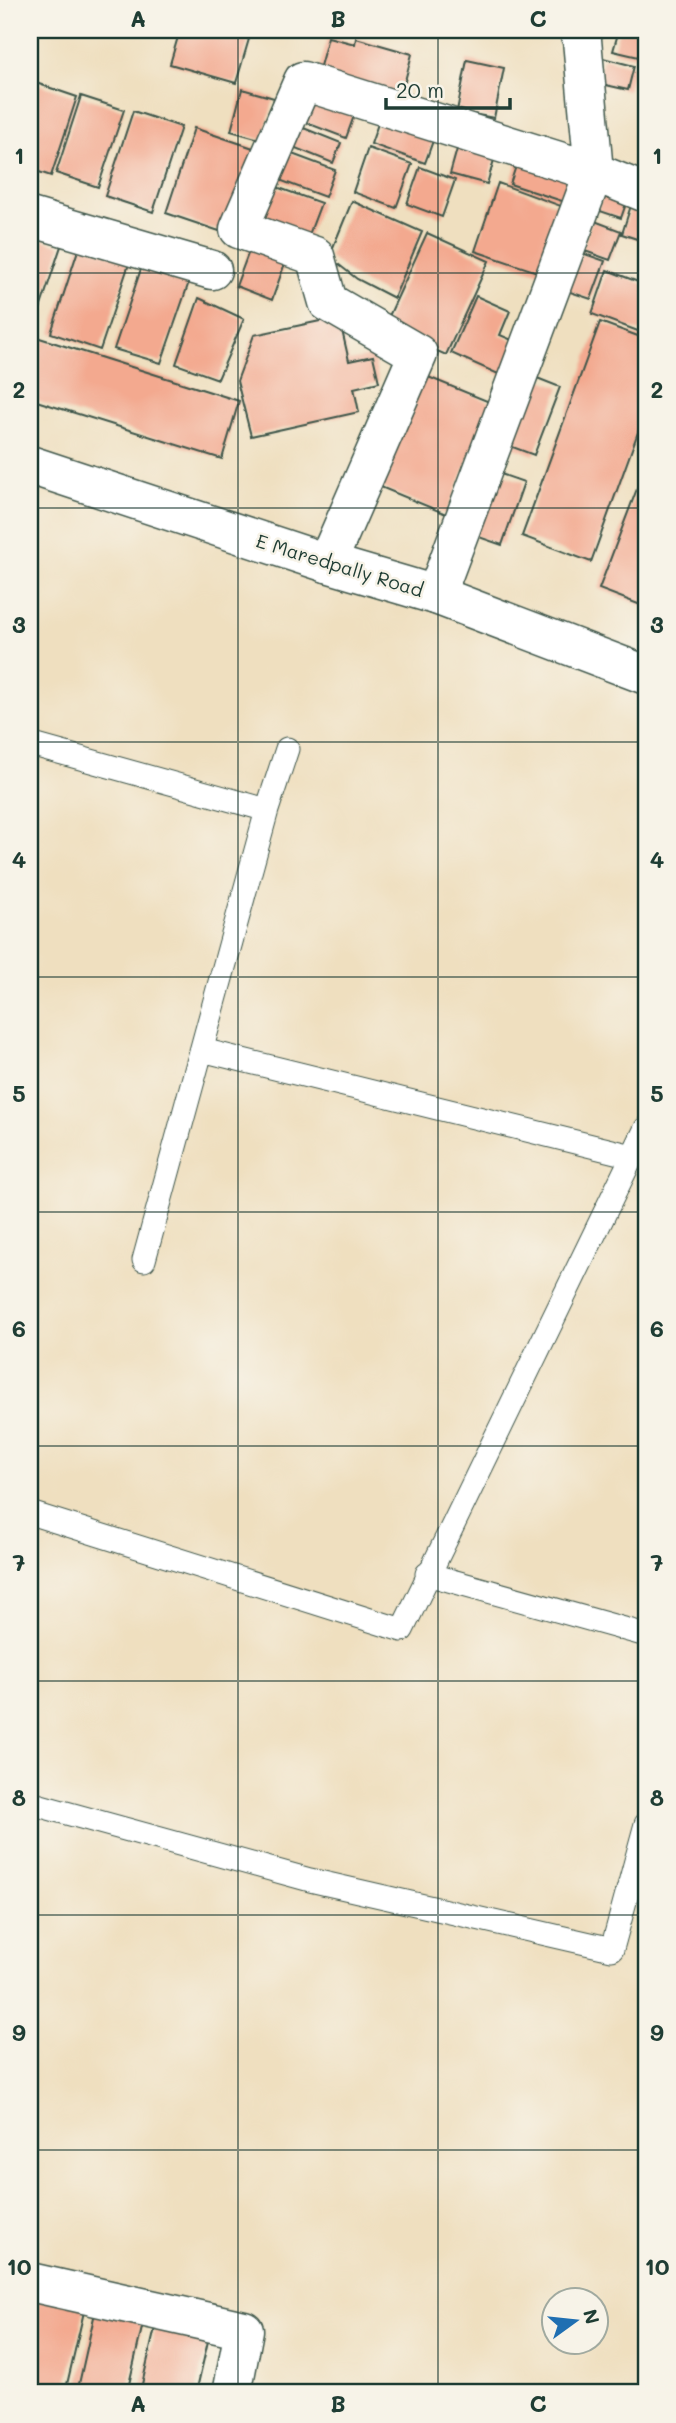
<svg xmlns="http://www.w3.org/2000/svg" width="676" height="2423" viewBox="0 0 676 2423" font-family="Mali,sans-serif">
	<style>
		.building { fill: #f3a98f }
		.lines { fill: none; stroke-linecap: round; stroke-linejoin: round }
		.lane-casing { stroke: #3e5549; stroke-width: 25 }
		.street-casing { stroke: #3e5549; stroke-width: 41 }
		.secondary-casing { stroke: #3e5549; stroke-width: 41 }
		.lane { stroke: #fff; stroke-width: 23 }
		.street { stroke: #fff; stroke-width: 38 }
		.secondary { stroke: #fff; stroke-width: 38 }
		.grid { fill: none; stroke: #1f3d34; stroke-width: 2; stroke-opacity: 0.55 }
		.labels { text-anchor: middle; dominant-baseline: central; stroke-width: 5; stroke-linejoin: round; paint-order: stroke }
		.street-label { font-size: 19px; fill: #1f3d34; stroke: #f7f3e8 }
		.neatline { fill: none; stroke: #1f3d34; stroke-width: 2.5 }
		.grid-label { font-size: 23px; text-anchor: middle; font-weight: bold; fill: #1f3d34 }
	</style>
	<rect width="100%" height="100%" fill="#f7f3e8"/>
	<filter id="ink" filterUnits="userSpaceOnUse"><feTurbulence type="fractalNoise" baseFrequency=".0143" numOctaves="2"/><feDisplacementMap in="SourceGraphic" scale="14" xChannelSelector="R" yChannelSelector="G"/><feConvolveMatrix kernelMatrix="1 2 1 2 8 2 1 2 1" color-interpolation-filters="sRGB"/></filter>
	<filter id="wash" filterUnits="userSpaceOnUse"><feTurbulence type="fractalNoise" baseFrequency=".00686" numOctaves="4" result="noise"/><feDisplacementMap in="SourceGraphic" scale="28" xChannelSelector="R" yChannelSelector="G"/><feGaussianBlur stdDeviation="1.57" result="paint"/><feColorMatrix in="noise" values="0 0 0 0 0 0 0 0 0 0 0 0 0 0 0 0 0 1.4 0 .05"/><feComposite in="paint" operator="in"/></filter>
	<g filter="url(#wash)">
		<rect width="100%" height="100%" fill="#efdfbf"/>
		<g id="blocks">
			<path class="building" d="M 180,30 L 220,30 L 249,39 L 236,83 L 170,64 Z
				M 619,30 L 646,32 L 643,58 L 613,51 Z
				M 328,37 L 355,44 L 356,38 L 412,54 L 400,100 L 317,77 Z
				M 603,58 L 634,66 L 628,90 L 597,83 Z
				M 467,60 L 504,68 L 494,118 L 457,111 Z
				M 30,81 L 77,97 L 51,176 L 30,169 Z
				M 242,89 L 274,98 L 263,140 L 231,131 Z
				M 308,95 L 355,113 L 346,138 L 299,120 Z
				M 81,96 L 124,110 L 98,187 L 56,173 Z
				M 133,111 L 181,127 L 153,212 L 105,196 Z
				M 381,115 L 435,135 L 425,163 L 371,144 Z
				M 291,123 L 341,143 L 333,163 L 283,143 Z
				M 194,128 L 259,150 L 231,235 L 166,213 Z
				M 459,142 L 496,153 L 487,184 L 450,174 Z
				M 368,148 L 412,164 L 396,208 L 353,192 Z
				M 284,151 L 335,170 L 325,197 L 274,178 Z
				M 519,157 L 574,174 L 565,202 L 510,184 Z
				M 420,167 L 455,180 L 442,217 L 407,204 Z
				M 498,183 L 572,210 L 549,276 L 475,251 Z
				M 271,185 L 321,203 L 307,240 L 258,222 Z
				M 606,187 L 629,195 L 621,218 L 597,210 Z
				M 633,199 L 646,204 L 646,242 L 622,234 Z
				M 352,201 L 422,232 L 394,298 L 357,279 L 329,257 Z
				M 592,220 L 621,231 L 610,260 L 582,250 Z
				M 427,233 L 489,261 L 446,355 L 384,327 Z
				M 30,235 L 61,246 L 38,315 L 30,312 Z
				M 80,244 L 130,261 L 100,350 L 51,333 Z
				M 251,246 L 286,260 L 272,300 L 236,286 Z
				M 582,253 L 605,261 L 591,299 L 567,291 Z
				M 141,269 L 189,282 L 161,363 L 114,349 Z
				M 607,270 L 646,285 L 646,334 L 592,314 Z
				M 476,296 L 510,311 L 500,335 L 519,343 L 505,377 L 451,353 Z
				M 199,298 L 244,319 L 218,379 L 176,364 Z
				M 339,317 L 349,361 L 373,356 L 379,382 L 354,388 L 359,412 L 251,436 L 237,381 L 254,335 Z
				M 600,322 L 646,339 L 646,410 L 591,562 L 522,536 Z
				M 30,335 L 239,401 L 222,459 L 30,399 Z
				M 416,372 L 492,403 L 446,514 L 371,483 Z
				M 532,376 L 560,387 L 534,455 L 507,445 Z
				M 646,465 L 646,607 L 599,589 Z
				M 495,472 L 524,482 L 502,545 L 473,535 Z
				M 30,2290 L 86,2303 L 65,2393 L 30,2393 Z
				M 96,2308 L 144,2319 L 127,2393 L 77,2393 Z
				M 155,2328 L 208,2341 L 196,2393 L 140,2393 Z"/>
		</g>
	</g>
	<g filter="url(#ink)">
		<use href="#blocks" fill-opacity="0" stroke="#3e5549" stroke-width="2"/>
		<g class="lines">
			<defs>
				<path id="lane" d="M 30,744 L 267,810 L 287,749
					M 202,1050 L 632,1156
					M 144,1260 L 267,810
					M 30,1513 L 402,1630 L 646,1128
					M 427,1574 L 646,1635
					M 30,1803 L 310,1880 L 612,1949 L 646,1824"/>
				<path id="street" d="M 30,217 L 212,270
					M 327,563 L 418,354 L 328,302 L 315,256 L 239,229 L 303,81 L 594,172 L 646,193
					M 436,595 L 594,172 L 582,40 L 578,30
					M 30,2282 L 244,2330 L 232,2393"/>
				<path id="secondary" d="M 30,465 L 327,563 L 436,595 L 646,675"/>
			</defs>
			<use href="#lane" class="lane-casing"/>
			<use href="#street" class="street-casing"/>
			<use href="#secondary" class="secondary-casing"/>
			<use href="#lane" class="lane"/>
			<use href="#street" class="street"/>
			<use href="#secondary" class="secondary"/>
		</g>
	</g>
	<path class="grid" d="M 238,30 L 238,2393M 438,30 L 438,2393M 30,273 L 646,273M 30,508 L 646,508M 30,742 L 646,742M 30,977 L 646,977M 30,1212 L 646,1212M 30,1446 L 646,1446M 30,1681 L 646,1681M 30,1915 L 646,1915M 30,2150 L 646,2150"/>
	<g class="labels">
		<g class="street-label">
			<text transform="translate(340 565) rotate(17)">E Maredpally Road</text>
		</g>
	</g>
	<rect width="676" height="2423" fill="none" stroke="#f7f3e8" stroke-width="77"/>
	<g transform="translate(575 2321) rotate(75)"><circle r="33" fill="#f7f3e8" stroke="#a1aaa0" stroke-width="2"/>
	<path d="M0-5L12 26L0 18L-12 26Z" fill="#1f6fb2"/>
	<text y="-10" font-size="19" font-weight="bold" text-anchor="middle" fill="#1f3d34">N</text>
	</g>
	<path d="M386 98v10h124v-10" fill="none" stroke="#1f3d34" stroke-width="3.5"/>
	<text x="396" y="98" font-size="21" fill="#1f3d34" stroke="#f7f3e8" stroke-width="5" paint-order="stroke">20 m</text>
	<rect x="38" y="38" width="600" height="2346" class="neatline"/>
	<g class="grid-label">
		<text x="138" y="27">A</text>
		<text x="338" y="27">B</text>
		<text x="538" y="27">C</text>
		<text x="19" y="164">1</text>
		<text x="657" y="164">1</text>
		<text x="19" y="398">2</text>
		<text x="657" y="398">2</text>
		<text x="19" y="633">3</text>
		<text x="657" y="633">3</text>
		<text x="19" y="868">4</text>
		<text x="657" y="868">4</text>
		<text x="19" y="1102">5</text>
		<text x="657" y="1102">5</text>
		<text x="19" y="1337">6</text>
		<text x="657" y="1337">6</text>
		<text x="19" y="1571">7</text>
		<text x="657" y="1571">7</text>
		<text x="19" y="1806">8</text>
		<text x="657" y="1806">8</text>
		<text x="19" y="2041">9</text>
		<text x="657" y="2041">9</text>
		<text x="19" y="2275">10</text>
		<text x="657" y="2275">10</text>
		<text x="138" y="2412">A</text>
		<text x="338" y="2412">B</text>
		<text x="538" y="2412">C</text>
	</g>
</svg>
